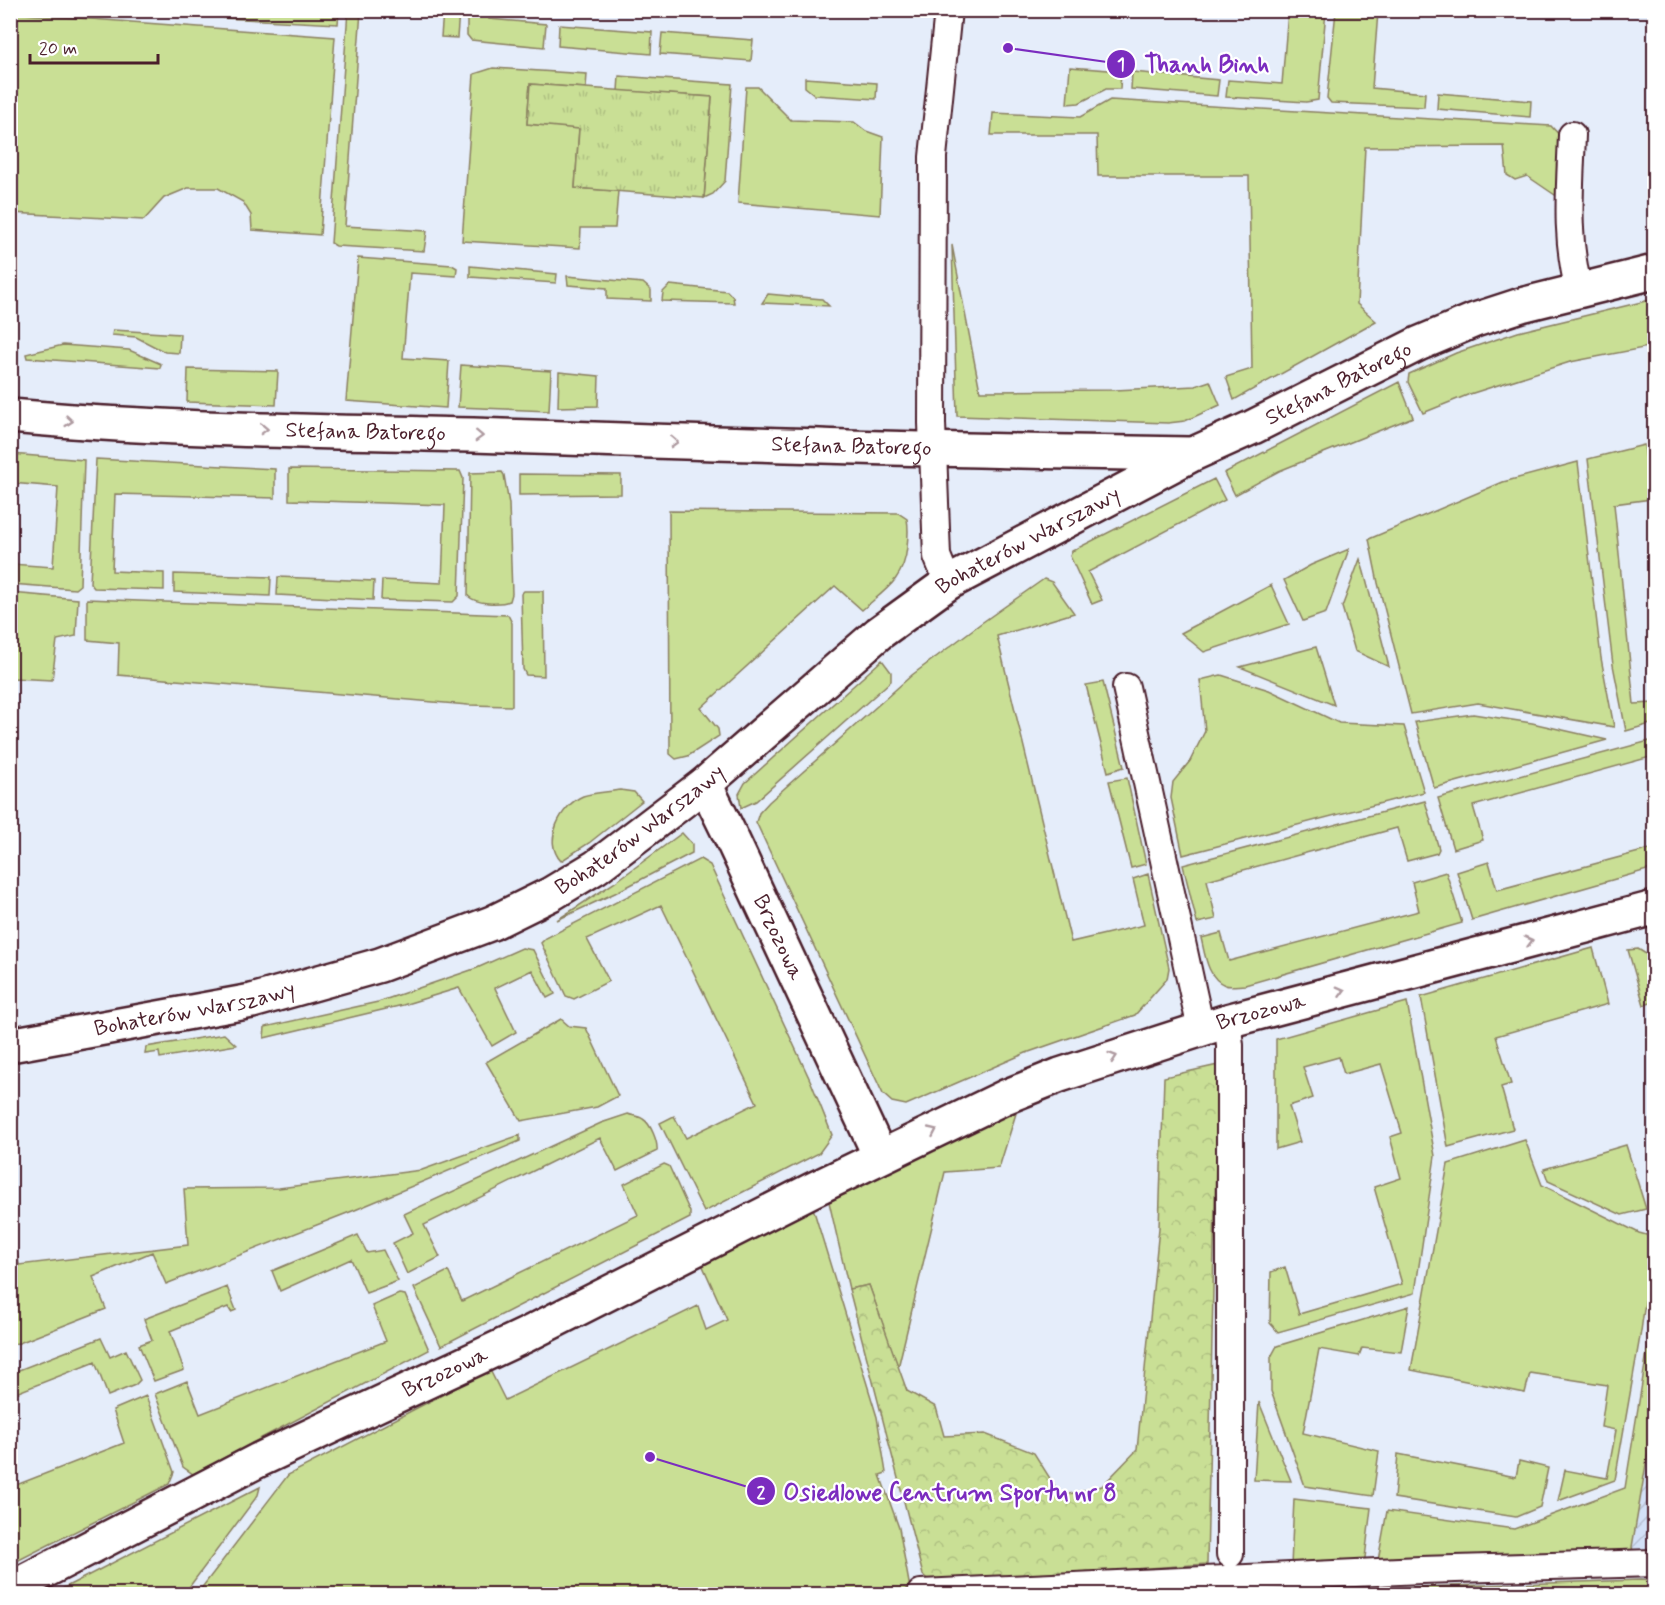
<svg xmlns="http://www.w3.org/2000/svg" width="1665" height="1605" viewBox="0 0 1665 1605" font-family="Mynerve,sans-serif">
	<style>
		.industrial { fill: url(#industrial-furrows) }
		.green { fill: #c9df95; stroke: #8a7f60; stroke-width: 1.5 }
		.forest { fill: url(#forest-crowns); stroke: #8a7f60; stroke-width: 1.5 }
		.park { fill: url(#park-tufts); stroke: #8a7f60; stroke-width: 1.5 }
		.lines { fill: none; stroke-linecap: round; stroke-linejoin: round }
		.lane-casing { stroke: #4a1f2b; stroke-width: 30 }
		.street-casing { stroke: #4a1f2b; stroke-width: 38 }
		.lane { stroke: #fff; stroke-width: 26 }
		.street { stroke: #fff; stroke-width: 33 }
		.oneway { stroke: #ae9aa0 }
		.labels { text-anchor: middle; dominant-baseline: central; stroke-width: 4.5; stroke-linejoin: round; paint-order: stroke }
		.street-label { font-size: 22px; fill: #4a1f2b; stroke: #fff }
		.leader { fill: none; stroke: #7b2cbf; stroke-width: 2 }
		.callout-dot { fill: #7b2cbf; stroke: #fff; stroke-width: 2 }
		.mark-label { font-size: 18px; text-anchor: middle; font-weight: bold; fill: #fff }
		.callout-label { font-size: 24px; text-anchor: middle; font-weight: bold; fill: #7b2cbf; stroke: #fff; stroke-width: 4.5; stroke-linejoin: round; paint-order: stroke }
	</style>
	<defs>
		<pattern id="industrial-furrows" width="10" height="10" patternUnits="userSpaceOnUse" patternTransform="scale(1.5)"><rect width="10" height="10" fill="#d3e0f7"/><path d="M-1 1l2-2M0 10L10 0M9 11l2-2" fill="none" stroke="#b7c0d4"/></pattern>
		<pattern id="forest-crowns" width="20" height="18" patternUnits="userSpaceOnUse" patternTransform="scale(1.5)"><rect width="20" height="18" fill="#c9df95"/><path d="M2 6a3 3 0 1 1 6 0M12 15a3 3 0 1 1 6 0" fill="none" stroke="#aebf81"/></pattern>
		<pattern id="park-tufts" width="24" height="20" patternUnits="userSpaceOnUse" patternTransform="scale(1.5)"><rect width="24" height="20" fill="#c9df95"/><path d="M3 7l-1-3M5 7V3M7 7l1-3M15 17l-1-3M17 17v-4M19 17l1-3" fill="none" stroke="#aebf81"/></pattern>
	</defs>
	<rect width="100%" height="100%" fill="#e5edfa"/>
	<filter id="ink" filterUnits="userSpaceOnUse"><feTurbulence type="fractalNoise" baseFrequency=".0167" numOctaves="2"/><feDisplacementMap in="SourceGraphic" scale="12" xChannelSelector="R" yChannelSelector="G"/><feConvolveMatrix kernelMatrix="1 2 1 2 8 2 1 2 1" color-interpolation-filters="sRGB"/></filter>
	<g filter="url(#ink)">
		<path class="industrial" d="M 1654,1417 L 1654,1581 L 1640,1580 L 1632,1547 Z"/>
		<path class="green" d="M 142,11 L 212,10 L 212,11 L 211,16 Z
			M 224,11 L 224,10 L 339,11 L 338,24 L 224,18 Z
			M 348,11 L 361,11 L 345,226 L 427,231 L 424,251 L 336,246 L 331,243 Z
			M 443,11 L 459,11 L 457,38 L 441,37 Z
			M 467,11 L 489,11 L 489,19 L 546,24 L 544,47 L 471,40 L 467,35 Z
			M 1288,11 L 1326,11 L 1318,100 L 1306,102 L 1226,97 L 1228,80 L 1282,84 Z
			M 1336,11 L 1378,12 L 1372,88 L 1425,93 L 1424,107 L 1331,103 L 1327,98 Z
			M 10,13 L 335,37 L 320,235 L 252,230 L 251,215 L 243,202 L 218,188 L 188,188 L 164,198 L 144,220 L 11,213 Z
			M 559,25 L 652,32 L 651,54 L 558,46 Z
			M 662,33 L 753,40 L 751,61 L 660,54 Z
			M 1070,67 L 1121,71 L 1120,89 L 1106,89 L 1079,103 L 1067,104 Z
			M 493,68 L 587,74 L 586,88 L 530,84 L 527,124 L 579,128 L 575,188 L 618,191 L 615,228 L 581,228 L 580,248 L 462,241 L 474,74 Z
			M 1132,72 L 1219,80 L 1217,96 L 1131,89 Z
			M 619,76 L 732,84 L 725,181 L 713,194 L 704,198 L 712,97 L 618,91 Z
			M 805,78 L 877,83 L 876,99 L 815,95 L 805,87 Z
			M 746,87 L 758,87 L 791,120 L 854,122 L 866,131 L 883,137 L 880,215 L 738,203 Z
			M 1438,93 L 1531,101 L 1530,117 L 1437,109 Z
			M 1110,100 L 1551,126 L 1565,141 L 1561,193 L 1555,195 L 1527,176 L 1515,180 L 1507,175 L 1504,146 L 1365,147 L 1357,304 L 1376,321 L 1234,400 L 1226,377 L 1252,369 L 1249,176 L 1098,176 L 1097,135 L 991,135 L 993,113 L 1080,117 Z
			M 952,245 L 980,391 L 1115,390 L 1195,386 L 1210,381 L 1220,405 L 1185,421 L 1168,423 L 957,416 Z
			M 358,258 L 452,265 L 457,268 L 456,276 L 410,273 L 403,358 L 449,361 L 446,408 L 346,401 Z
			M 470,266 L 557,274 L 556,283 L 470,277 Z
			M 567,276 L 643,283 L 651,290 L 651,301 L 607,299 L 607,288 L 568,285 Z
			M 670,285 L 727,291 L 733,297 L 734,303 L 662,301 L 663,292 Z
			M 768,294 L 822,299 L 829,306 L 762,303 Z
			M 1654,299 L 1654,346 L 1570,362 L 1470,394 L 1423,413 L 1408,382 L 1409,374 L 1456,353 L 1518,332 Z
			M 113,330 L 180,334 L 179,353 L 165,352 L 136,337 L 112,335 Z
			M 63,345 L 129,350 L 161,364 L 160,368 L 27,358 L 26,354 Z
			M 461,365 L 551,371 L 549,411 L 458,407 Z
			M 188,369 L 278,371 L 276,405 L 187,402 Z
			M 559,372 L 599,376 L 598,406 L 558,407 Z
			M 1399,382 L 1413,417 L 1279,471 L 1235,495 L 1224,473 Z
			M 1644,445 L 1651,499 L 1614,504 L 1634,704 L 1654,703 L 1654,723 L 1626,731 L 1613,665 L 1588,459 Z
			M 11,454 L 84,460 L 80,585 L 75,589 L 11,584 L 11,564 L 53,567 L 58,487 L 11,483 Z
			M 96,459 L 275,469 L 275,498 L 115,494 L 112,571 L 164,573 L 164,590 L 94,588 L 90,583 Z
			M 1578,462 L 1601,658 L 1614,727 L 1478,703 L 1411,714 L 1378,583 L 1369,539 L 1503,482 Z
			M 289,469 L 460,471 L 463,478 L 459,596 L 453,602 L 381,600 L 382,580 L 442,583 L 445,505 L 289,500 Z
			M 502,472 L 504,475 L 509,504 L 512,594 L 510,601 C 499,605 476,604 468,596 L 470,473 Z
			M 519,474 L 621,475 L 621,494 L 519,495 Z
			M 1214,479 L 1225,500 L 1088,572 L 1102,600 L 1092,604 L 1070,556 L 1072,551 Z
			M 669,511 L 898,513 L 907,519 C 909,529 908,537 907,547 C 904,580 885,590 862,610 L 835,586 L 701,708 L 718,729 L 719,736 L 688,756 L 676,759 L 670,754 Z
			M 1349,549 L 1326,613 L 1303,621 L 1284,580 L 1311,565 Z
			M 1360,559 L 1364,572 L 1389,667 L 1355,651 L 1342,607 Z
			M 174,574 L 271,577 L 270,596 L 174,592 Z
			M 278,577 L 374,581 L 373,600 L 277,595 Z
			M 1044,579 L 1052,582 L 1074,613 L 997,636 L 1071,942 L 1144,925 L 1133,879 L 1148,874 L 1169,968 L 1167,979 L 1135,1015 L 1026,1053 L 906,1105 L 892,1102 L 883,1094 L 756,822 L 759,813 L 769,802 L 912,675 L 980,624 Z
			M 1271,585 L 1289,624 L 1204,652 L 1181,633 Z
			M 524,591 L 543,591 L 544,676 L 526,675 L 523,669 L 521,594 Z
			M 11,593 L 78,599 L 76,636 L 57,640 L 52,680 L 11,678 Z
			M 87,599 L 508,615 L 512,623 L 512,706 L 468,705 L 118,675 L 119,643 L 87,640 Z
			M 1316,647 L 1334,705 L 1240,667 Z
			M 882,660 L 891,672 L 891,681 L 756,801 L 741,808 L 739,794 L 745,783 Z
			M 1221,675 L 1269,690 L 1339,723 L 1404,726 L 1424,792 L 1183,855 L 1171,798 L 1173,782 L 1190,761 L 1205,731 L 1200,680 Z
			M 1103,682 L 1124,767 L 1108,772 L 1086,685 Z
			M 1473,714 L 1532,723 L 1607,740 L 1434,788 L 1415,722 Z
			M 1649,741 L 1654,744 L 1654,756 L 1473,806 L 1483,840 L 1453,849 L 1438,798 Z
			M 1127,778 L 1146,864 L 1131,868 L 1109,781 Z
			M 620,790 L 634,792 L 642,801 L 589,843 L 561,861 C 542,841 561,805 583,796 C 594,792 609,792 620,790 Z
			M 1425,801 L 1439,849 L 1437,853 L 1407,861 L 1397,828 L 1207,880 L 1216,919 L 1197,923 L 1183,865 Z
			M 682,833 L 692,844 L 692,853 L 615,893 L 557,920 L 614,883 Z
			M 1654,848 L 1654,868 L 1472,920 L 1457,872 L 1489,862 L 1497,890 Z
			M 700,859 L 710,865 L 811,1082 L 832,1135 L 819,1153 L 704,1212 L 660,1123 L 674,1116 L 686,1138 L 757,1103 L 661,905 L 587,939 L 609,981 L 574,999 L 566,996 L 541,943 L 546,938 Z
			M 1446,872 L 1462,923 L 1245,985 C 1239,985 1230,987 1225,985 C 1207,978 1205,954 1201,938 L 1221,933 L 1229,961 L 1419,911 L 1412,882 Z
			M 522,948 L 533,950 L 555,994 L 547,998 L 532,970 L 495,988 L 516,1032 L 492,1046 L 459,988 L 403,1005 L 264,1038 L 265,1027 L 378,1002 L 477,968 Z
			M 1593,948 L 1608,1004 L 1496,1036 L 1511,1084 L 1501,1087 L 1513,1129 L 1448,1147 L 1421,997 Z
			M 1638,949 L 1654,959 L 1654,1002 L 1644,1005 L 1628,950 Z
			M 1407,1002 L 1435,1156 L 1415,1293 L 1278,1332 L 1270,1323 L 1271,1272 L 1285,1267 L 1299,1314 L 1402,1284 L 1374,1187 L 1401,1178 L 1390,1137 L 1402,1133 L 1381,1064 L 1344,1074 L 1339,1057 L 1303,1067 L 1313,1098 L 1289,1106 L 1300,1142 L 1276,1149 L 1276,1039 Z
			M 561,1019 L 569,1026 L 586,1028 L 618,1096 L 597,1107 L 521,1121 L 486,1062 Z
			M 224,1034 L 236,1045 L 160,1058 L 159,1052 L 145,1054 L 146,1047 Z
			M 1018,1107 L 999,1168 L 945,1172 L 898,1368 L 869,1285 L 849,1289 L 829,1202 Z
			M 628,1114 C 632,1116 639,1116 643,1119 C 651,1124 658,1142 657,1151 L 617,1171 L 600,1138 L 424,1225 L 440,1257 L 407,1274 L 393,1243 L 413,1233 L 404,1214 L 601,1123 Z
			M 520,1135 L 520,1141 L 355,1210 L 166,1284 L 152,1252 L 93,1277 L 106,1309 L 19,1343 L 11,1344 L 11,1250 L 16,1249 L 19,1265 L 188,1245 L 184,1189 L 279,1188 L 422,1170 Z
			M 1525,1140 L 1542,1185 L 1639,1233 L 1654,1237 L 1641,1331 L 1615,1480 L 1558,1501 L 1565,1470 L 1607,1478 L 1616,1430 L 1601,1427 L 1607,1385 L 1530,1373 L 1525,1393 L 1411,1370 L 1448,1164 Z
			M 1626,1145 L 1646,1209 L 1622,1215 L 1548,1181 L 1544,1169 Z
			M 664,1164 L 669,1166 L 690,1212 L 690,1218 L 441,1346 L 414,1288 L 448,1271 L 462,1301 L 638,1215 L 624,1184 Z
			M 813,1208 L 877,1417 L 886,1473 L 880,1475 L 899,1528 L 911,1594 L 197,1594 L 288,1475 L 490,1370 L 505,1400 L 698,1306 L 706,1330 L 727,1320 L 702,1264 Z
			M 358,1235 L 367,1253 L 383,1250 L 398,1281 L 366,1293 L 351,1259 L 280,1291 L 272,1271 Z
			M 227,1287 L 236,1310 L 231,1312 L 228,1307 L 170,1331 L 184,1370 L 154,1381 L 139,1345 L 152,1340 L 144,1319 Z
			M 399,1294 L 405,1295 L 429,1350 L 193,1474 L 183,1467 L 155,1394 L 187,1381 L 200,1414 L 386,1341 L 372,1306 Z
			M 1409,1306 L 1401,1352 L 1362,1348 L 1359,1356 L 1319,1349 L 1303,1433 L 1379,1451 L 1373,1496 L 1305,1486 L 1271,1391 L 1271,1357 L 1277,1346 Z
			M 1654,1309 L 1654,1417 L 1632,1547 L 1634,1555 L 1377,1566 L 1387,1511 L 1514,1529 L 1625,1488 Z
			M 101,1338 L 110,1357 L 126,1350 L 140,1380 L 135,1385 L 108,1396 L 95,1362 L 11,1395 L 11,1373 Z
			M 146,1396 L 174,1472 L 169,1484 L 11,1564 L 11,1487 L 124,1443 L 113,1410 Z
			M 1259,1402 L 1291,1481 L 1254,1480 Z
			M 1398,1454 L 1516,1477 L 1519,1461 L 1548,1468 L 1540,1507 L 1516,1517 L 1394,1498 Z
			M 260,1487 L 258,1495 L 184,1594 L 52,1594 Z
			M 1294,1499 L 1371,1508 L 1364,1566 L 1291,1566 Z
			M 1640,1580 L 1654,1581 L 1654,1594 L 1201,1594 Z"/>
		<path class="forest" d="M 1218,1065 L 1207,1564 L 931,1583 L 923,1575 L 849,1289 L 869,1285 L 907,1391 L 936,1407 L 944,1436 L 985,1434 L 1034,1453 L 1061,1496 L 1102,1486 L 1137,1450 L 1159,1228 L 1164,1077 Z"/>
		<path class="park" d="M 530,84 L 712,97 L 704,198 L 575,188 L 579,129 L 527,124 Z"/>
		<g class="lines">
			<defs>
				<path id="lane" d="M 1572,135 C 1570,189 1565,237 1579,290
					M 948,583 L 937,556 L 932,423 L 933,157 L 948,10
					M 1126,687 L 1201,1029
					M 1227,1021 L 1230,1045 L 1230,1554
					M 921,1593 L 1421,1570 L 1654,1563"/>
				<g id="street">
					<path id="s1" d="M 10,416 C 164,430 319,431 473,435 C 712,443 951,451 1190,454"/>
					<path id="s2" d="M 705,784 L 731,837 L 880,1156"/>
					<path id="s3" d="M 10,1045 L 252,1001 L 380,965 L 492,923 L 551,894 L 596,867 L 705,784 L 879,633 L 948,583 L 1193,454 L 1253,427 L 1418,344 L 1475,320 L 1521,305 L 1654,272"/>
					<path id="s4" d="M 10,1589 L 259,1460 L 526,1335 L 812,1190 L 1005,1097 L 1060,1075 L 1227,1021 L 1654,908"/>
				</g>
			</defs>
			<use href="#lane" class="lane-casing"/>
			<use href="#street" class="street-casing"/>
			<use href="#lane" class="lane"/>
			<use href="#street" class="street"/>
		</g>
		<defs><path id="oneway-chevron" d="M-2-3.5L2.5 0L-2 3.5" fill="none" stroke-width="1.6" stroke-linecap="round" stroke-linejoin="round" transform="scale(1.5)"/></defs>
		<g class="oneway">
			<use href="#oneway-chevron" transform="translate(69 421) rotate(5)"/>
			<use href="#oneway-chevron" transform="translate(264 429) rotate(2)"/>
			<use href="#oneway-chevron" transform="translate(479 436) rotate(2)"/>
			<use href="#oneway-chevron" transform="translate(674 442) rotate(2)"/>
			<use href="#oneway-chevron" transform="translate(1529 941) rotate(-15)"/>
			<use href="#oneway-chevron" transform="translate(1341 991) rotate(-15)"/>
			<use href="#oneway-chevron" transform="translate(1113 1057) rotate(-18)"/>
			<use href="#oneway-chevron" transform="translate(933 1131) rotate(-25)"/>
		</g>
	</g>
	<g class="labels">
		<g class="street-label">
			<text stroke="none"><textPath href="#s3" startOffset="1508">Stefana Batorego</textPath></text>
			<text stroke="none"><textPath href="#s1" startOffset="356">Stefana Batorego</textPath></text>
			<text stroke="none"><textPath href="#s1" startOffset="842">Stefana Batorego</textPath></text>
			<text stroke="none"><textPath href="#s3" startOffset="1160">Bohaterów Warszawy</textPath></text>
			<text stroke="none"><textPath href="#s3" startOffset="674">Bohaterów Warszawy</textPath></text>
			<text stroke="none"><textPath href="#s2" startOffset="170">Brzozowa</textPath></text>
			<text stroke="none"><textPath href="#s3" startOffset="188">Bohaterów Warszawy</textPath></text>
			<text stroke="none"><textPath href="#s4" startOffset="1380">Brzozowa</textPath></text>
			<text stroke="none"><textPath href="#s4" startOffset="486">Brzozowa</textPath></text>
		</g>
	</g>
	<path class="leader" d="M1008 48L1121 64M650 1457L761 1491"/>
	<g class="callout-dot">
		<circle cx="1008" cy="48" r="6"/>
		<circle cx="650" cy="1457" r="6"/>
		<circle cx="1121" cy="64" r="15"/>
		<circle cx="761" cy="1491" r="15"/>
	</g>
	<g class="mark-label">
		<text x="1121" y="70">1</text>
		<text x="761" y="1498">2</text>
	</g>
	<g class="callout-label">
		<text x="1207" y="72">Thanh Binh</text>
		<text x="950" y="1500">Osiedlowe Centrum Sportu nr 8</text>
	</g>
	<rect width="1665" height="1605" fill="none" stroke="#fff" stroke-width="36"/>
	<rect x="18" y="18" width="1629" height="1569" fill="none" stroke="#4a1f2b" stroke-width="2" filter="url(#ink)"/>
	<path d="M30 54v9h128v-9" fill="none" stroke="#4a1f2b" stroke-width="3"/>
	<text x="39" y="54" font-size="18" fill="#4a1f2b" stroke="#ffffff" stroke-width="4.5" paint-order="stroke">20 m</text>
</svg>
